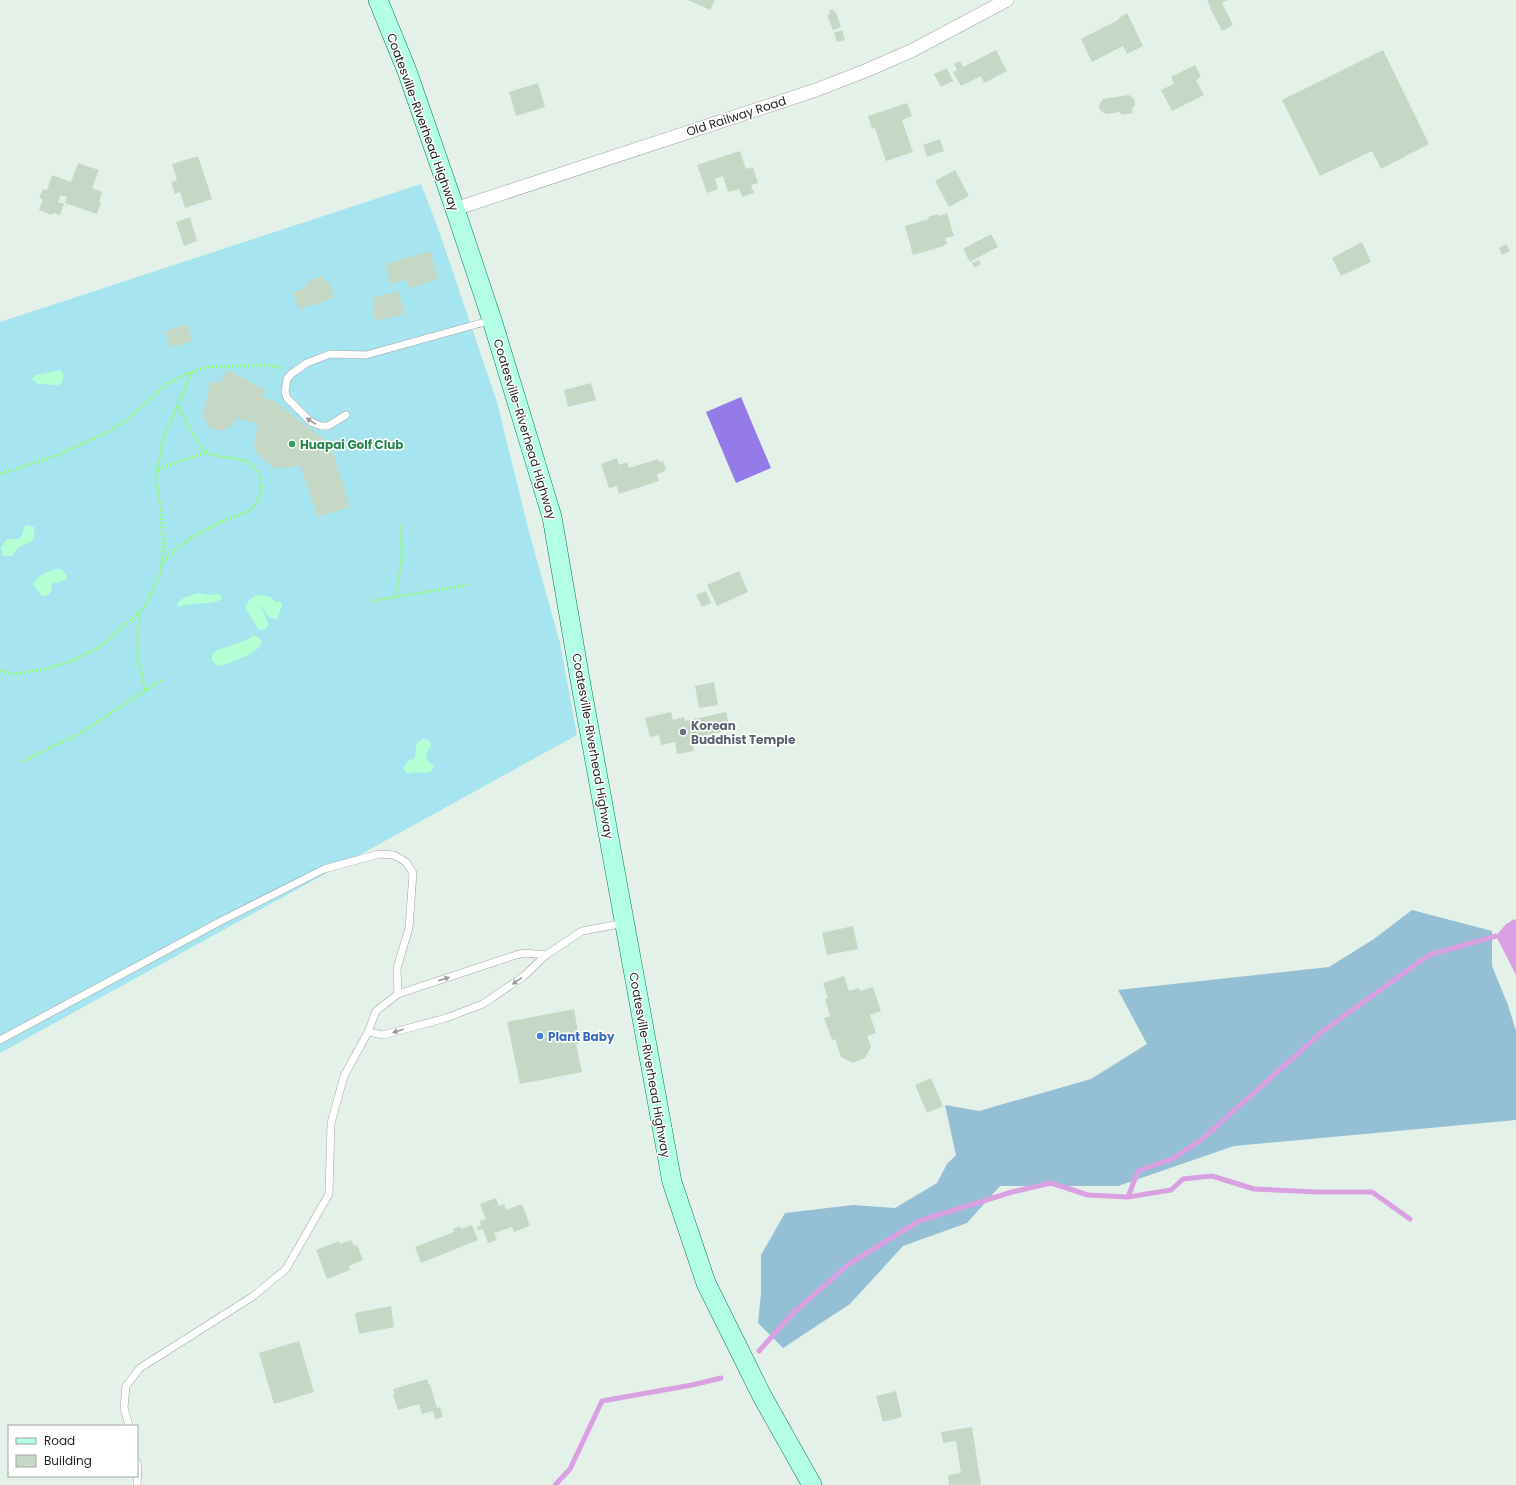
<svg xmlns="http://www.w3.org/2000/svg" width="1516" height="1485" viewBox="0 0 1516 1485" font-family="Poppins,sans-serif">
	<style>
		.grass { fill: #a6e5ef }
		.forest { fill: #95bfd4 }
		.sand { fill: #b4ffd4 }
		.pitch { fill: #957be7 }
		.water { fill: #d9a1e2 }
		.lines { fill: none; stroke-linecap: round; stroke-linejoin: round }
		.stream { stroke: #d9a1e2; stroke-width: 5 }
		.building { fill: #c4d8c5 }
		.lane-casing { stroke: #a3a3a3; stroke-width: 8 }
		.street-casing { stroke: #a3a3a3; stroke-width: 14 }
		.secondary-casing { stroke: #007c5b; stroke-width: 20 }
		.path { stroke: #8fff67; stroke-width: 2.5; stroke-dasharray: 2 2; stroke-linecap: butt }
		.lane { stroke: #fff; stroke-width: 7 }
		.street { stroke: #fff; stroke-width: 13 }
		.secondary { stroke: #b4ffe7; stroke-width: 19 }
		.oneway { fill: #9a9a9a }
		.leisure-dot { fill: #2e9e5b; stroke: #fff; stroke-width: 1.5 }
		.worship-dot { fill: #6b7280; stroke: #fff; stroke-width: 1.5 }
		.shop-dot { fill: #3f7fe0; stroke: #fff; stroke-width: 1.5 }
		.labels { text-anchor: middle; dominant-baseline: central; stroke-width: 3; stroke-linejoin: round; paint-order: stroke }
		.street-label { font-size: 12px; fill: #1f1f1f; stroke: #fff }
		.leisure-label { font-size: 12px; font-weight: bold; fill: #27864d; stroke: #fff; text-anchor: start }
		.worship-label { font-size: 12px; font-weight: bold; fill: #5b616d; stroke: #fff; text-anchor: start }
		.shop-label { font-size: 12px; font-weight: bold; fill: #366cbe; stroke: #fff; text-anchor: start }
	</style>
	<rect width="100%" height="100%" fill="#e4f1e8"/>
	<path class="grass" d="M 421,184 L 439,231 L 497,402 L 528,528 L 560,643 L 577,735 L 0,1053 L 0,322 Z"/>
	<path class="forest" d="M 1412,910 L 1492,931 L 1492,966 L 1508,1005 L 1516,1031 L 1516,1120 L 1234,1146 L 1118,1186 L 1000,1186 L 967,1223 L 903,1246 L 850,1304 L 783,1348 L 758,1323 L 761,1294 L 761,1255 L 785,1213 L 853,1205 L 895,1208 L 937,1183 L 947,1164 L 956,1155 L 945,1105 L 979,1111 L 1091,1079 L 1147,1044 L 1118,990 L 1329,967 L 1374,939 Z"/>
	<path class="sand" d="M 60,370 L 63,373 L 63,381 L 59,385 L 38,384 L 32,379 L 36,375 Z
		M 29,525 L 34,527 C 36,546 29,540 18,548 C 16,550 14,553 12,556 L 3,556 L 1,548 L 7,539 L 20,539 L 25,526 Z
		M 60,569 L 63,571 L 67,576 L 66,580 L 51,584 L 52,590 L 48,595 L 44,596 L 40,594 L 33,584 C 39,574 50,570 60,569 Z
		M 198,593 L 210,595 L 219,594 L 221,595 L 222,599 C 212,605 197,602 186,605 C 183,605 181,607 177,607 L 177,603 L 184,598 Z
		M 258,595 L 271,597 L 276,602 L 280,601 L 282,605 L 277,619 C 267,619 266,613 261,605 L 260,605 L 269,624 L 266,629 L 262,630 L 258,629 L 245,607 L 250,599 Z
		M 252,636 L 256,636 L 261,640 L 261,645 L 255,651 L 246,656 L 222,666 L 217,665 L 212,661 L 212,656 L 215,651 L 249,639 Z
		M 423,739 C 429,739 430,741 431,746 L 427,752 L 426,757 L 428,761 L 434,766 L 431,772 C 423,774 416,771 408,774 L 403,769 L 408,761 L 415,758 C 416,749 414,743 423,739 Z"/>
	<path class="pitch" d="M 741,397 L 771,468 L 736,483 L 706,412 Z"/>
	<path class="water" d="M 1514,919 L 1516,920 L 1516,975 L 1496,936 L 1505,925 Z"/>
	<g class="lines">
		<path class="stream" d="M 1128,1197 L 1138,1171 L 1172,1159 L 1201,1140 L 1323,1031 L 1429,955 L 1496,936
			M 759,1351 L 793,1313 L 849,1264 L 919,1221 L 1012,1192 L 1051,1183 L 1088,1195 L 1128,1197 L 1171,1190 L 1183,1179 L 1212,1176 L 1254,1189 L 1317,1192 L 1372,1192 L 1410,1219
			M 555,1485 L 570,1469 L 602,1401 L 692,1385 L 721,1378"/>
	</g>
	<path class="building" d="M 688,0 L 715,0 L 710,10 Z
		M 1207,0 L 1228,0 L 1222,3 L 1233,25 L 1222,31 L 1210,8 L 1211,8 Z
		M 833,9 L 834,12 L 836,12 L 841,27 L 833,30 L 827,15 L 830,14 L 829,11 Z
		M 1127,13 L 1143,46 L 1127,54 L 1123,46 L 1092,62 L 1081,39 L 1118,20 L 1119,18 Z
		M 842,30 L 845,40 L 837,42 L 834,33 Z
		M 996,50 L 1007,71 L 984,83 L 981,76 L 961,86 L 953,72 L 957,70 L 954,64 L 960,61 L 963,67 Z
		M 1383,50 L 1429,144 L 1381,169 L 1372,151 L 1320,176 L 1282,100 Z
		M 1195,65 L 1201,77 L 1196,80 L 1204,95 L 1172,111 L 1161,90 L 1174,84 L 1171,77 Z
		M 947,68 L 953,81 L 941,87 L 934,74 Z
		M 538,83 L 545,107 L 516,116 L 509,92 Z
		M 1129,95 L 1134,99 L 1135,105 L 1132,109 L 1133,113 L 1121,115 L 1120,112 L 1106,114 L 1100,110 L 1099,105 L 1103,99 Z
		M 907,103 L 912,116 L 902,120 L 913,152 L 886,161 L 875,128 L 872,129 L 868,116 Z
		M 940,139 L 944,151 L 927,157 L 923,145 Z
		M 740,151 L 746,169 L 753,167 L 758,183 L 751,185 L 754,193 L 742,197 L 739,189 L 728,192 L 723,176 L 715,179 L 718,189 L 707,193 L 697,165 Z
		M 198,156 L 212,199 L 185,208 L 180,192 L 175,194 L 171,182 L 177,180 L 172,164 Z
		M 78,163 L 99,170 L 92,188 L 102,192 L 99,202 L 101,203 L 97,214 L 65,203 L 67,197 L 61,195 L 58,202 L 64,204 L 60,215 L 54,213 L 51,215 L 39,210 L 43,199 L 39,198 L 43,189 L 47,190 L 52,175 L 71,182 Z
		M 955,170 L 969,196 L 949,207 L 935,181 Z
		M 947,213 L 954,236 L 945,238 L 947,244 L 944,245 L 944,246 L 913,255 L 905,226 L 929,219 L 928,217 L 939,214 L 939,216 Z
		M 190,217 L 197,241 L 184,246 L 176,222 Z
		M 991,234 L 998,247 L 970,262 L 963,249 Z
		M 1362,242 L 1371,262 L 1341,276 L 1332,258 Z
		M 1506,244 L 1510,251 L 1502,255 L 1499,248 Z
		M 430,251 L 438,279 L 409,288 L 407,280 L 391,284 L 385,264 Z
		M 979,260 L 981,264 L 974,268 L 972,263 Z
		M 323,276 L 325,282 L 329,281 L 334,298 L 299,309 L 293,292 L 306,288 L 305,284 L 309,283 L 309,280 Z
		M 398,291 L 405,314 L 376,321 L 372,307 L 375,307 L 372,298 Z
		M 187,324 L 193,341 L 170,348 L 165,331 Z
		M 228,370 L 265,390 L 263,398 L 273,400 L 330,444 L 350,507 L 318,517 L 300,465 L 294,467 L 275,468 L 257,454 L 254,444 L 258,426 L 253,422 L 234,418 L 233,424 L 222,431 L 210,428 L 203,416 L 210,381 L 219,383 Z
		M 591,383 L 596,400 L 568,407 L 564,390 Z
		M 617,458 L 619,465 L 627,462 L 629,468 L 658,459 L 659,462 L 663,461 L 666,470 L 657,475 L 659,481 L 619,494 L 617,486 L 609,488 L 601,464 Z
		M 739,571 L 748,592 L 717,606 L 707,585 Z
		M 706,591 L 711,603 L 702,607 L 696,595 Z
		M 714,682 L 718,705 L 699,708 L 695,686 Z
		M 671,712 L 673,720 L 684,717 L 685,721 L 726,712 L 730,730 L 691,738 L 694,751 L 677,754 L 675,742 L 661,745 L 659,735 L 650,737 L 645,718 Z
		M 853,926 L 858,949 L 827,955 L 822,933 Z
		M 844,976 L 849,991 L 859,988 L 860,991 L 873,987 L 881,1011 L 870,1015 L 876,1033 L 867,1036 L 871,1047 L 865,1058 L 853,1063 L 841,1057 L 835,1039 L 832,1040 L 824,1018 L 830,1016 L 825,999 L 828,998 L 823,983 Z
		M 574,1009 L 580,1043 L 576,1044 L 582,1072 L 520,1084 L 507,1022 Z
		M 931,1078 L 943,1106 L 927,1113 L 915,1085 Z
		M 496,1198 L 499,1206 L 504,1204 L 506,1210 L 522,1204 L 530,1226 L 514,1232 L 512,1227 L 494,1233 L 497,1240 L 488,1243 L 483,1229 L 478,1230 L 477,1227 L 481,1225 L 480,1221 L 486,1219 L 480,1204 Z
		M 472,1225 L 478,1240 L 421,1263 L 415,1247 L 454,1232 L 453,1229 L 460,1226 L 461,1229 Z
		M 351,1240 L 354,1246 L 357,1245 L 363,1260 L 349,1266 L 350,1270 L 327,1279 L 316,1250 L 339,1241 L 340,1244 Z
		M 391,1306 L 394,1327 L 359,1334 L 355,1313 Z
		M 299,1341 L 314,1392 L 274,1404 L 259,1353 Z
		M 427,1379 L 429,1385 L 430,1384 L 437,1408 L 440,1407 L 443,1417 L 435,1419 L 433,1411 L 422,1414 L 419,1404 L 398,1410 L 393,1395 L 395,1395 L 393,1389 Z
		M 896,1391 L 902,1417 L 883,1422 L 876,1396 Z
		M 972,1427 L 981,1485 L 949,1485 L 948,1475 L 961,1473 L 956,1441 L 943,1443 L 941,1432 Z"/>
	<g class="lines">
		<defs>
			<path id="lane" d="M 346,415 L 328,426 L 321,426 L 311,422 L 287,398 L 285,392 L 287,379 L 291,374 L 307,363 L 330,354 L 366,355 L 492,320
				M 546,955 L 525,953 L 516,955 L 398,994 L 376,1011 L 368,1032 L 383,1035 L 446,1018 L 483,1004 L 524,976 L 546,955 L 582,931 L 625,923
				M 0,1040 L 221,921 L 324,869 L 379,854 L 394,855 L 406,862 L 413,873 L 409,928 L 397,968 L 398,994
				M 129,1426 L 124,1408 L 126,1386 L 140,1368 L 252,1297 L 286,1269 L 329,1194 L 331,1123 L 344,1076 L 368,1032
				M 137,1485 L 138,1468 L 137,1463"/>
			<path id="street" d="M 455,209 L 816,90 L 865,71 L 913,50 L 1007,0"/>
			<path id="secondary" d="M 378,0 L 407,71 L 455,209 L 492,320 L 552,517 L 581,685 L 672,1182 L 706,1283 L 762,1396 L 812,1485"/>
		</defs>
		<use href="#lane" class="lane-casing"/>
		<use href="#street" class="street-casing"/>
		<use href="#secondary" class="secondary-casing"/>
		<path class="path" d="M 158,469 L 207,452
			M 0,474 L 58,455 L 106,433 L 127,420 L 167,384 L 186,374 L 206,367 L 268,365 L 282,368
			M 163,562 C 178,544 201,531 223,521 C 231,518 248,513 253,507 C 262,498 263,488 259,476 C 252,452 222,462 207,452 C 197,445 184,417 178,406
			M 396,597 L 402,556 L 400,524
			M 371,601 L 468,585
			M 139,613 L 138,659 L 145,690
			M 0,671 L 14,674 L 44,669 L 73,661 L 102,645 L 145,607 L 160,574 L 164,549 L 161,514 L 156,479 L 161,450 L 165,434 L 192,372
			M 22,762 L 80,733 L 163,679"/>
		<use href="#lane" class="lane"/>
		<use href="#street" class="street"/>
		<use href="#secondary" class="secondary"/>
	</g>
	<defs><path id="oneway-solid" d="M-6-.8H1V-3.2L6.5 0L1 3.2V.8H-6Z"/></defs>
	<g class="oneway">
		<use href="#oneway-solid" transform="translate(311 421) rotate(-147)"/>
		<use href="#oneway-solid" transform="translate(444 979) rotate(-18)"/>
		<use href="#oneway-solid" transform="translate(517 981) rotate(146)"/>
		<use href="#oneway-solid" transform="translate(398 1031) rotate(163)"/>
	</g>
	<circle class="leisure-dot" cx="292" cy="444" r="4"/>
	<circle class="worship-dot" cx="683" cy="732" r="4"/>
	<circle class="shop-dot" cx="540" cy="1036" r="4"/>
	<g class="labels">
		<g class="street-label">
			<text transform="translate(736 116) rotate(-18)">Old Railway Road</text>
			<text transform="translate(423 122) rotate(70)">Coatesville-Riverhead Highway</text>
			<text transform="translate(525 429) rotate(73)">Coatesville-Riverhead Highway</text>
			<text transform="translate(593 746) rotate(80)">Coatesville-Riverhead Highway</text>
			<text transform="translate(650 1065) rotate(80)">Coatesville-Riverhead Highway</text>
		</g>
		<g class="leisure-label">
			<text x="300" y="444">Huapai Golf Club</text>
		</g>
		<g class="worship-label">
			<text x="691" y="725">Korean<tspan x="691" dy="14">Buddhist Temple</tspan></text>
		</g>
		<g class="shop-label">
			<text x="548" y="1036">Plant Baby</text>
		</g>
	</g>
	<rect x="8" y="1425" width="130" height="52" fill="#ffffff" stroke="#a5a5a5"/>
	<rect x="16" y="1438" width="20" height="6" fill="#b4ffe7" stroke="#a5a5a5"/>
	<text x="44" y="1445" font-size="12" fill="#1f1f1f">Road</text>
	<rect x="16" y="1455" width="20" height="12" fill="#c4d8c5" stroke="#a5a5a5"/>
	<text x="44" y="1465" font-size="12" fill="#1f1f1f">Building</text>
</svg>
